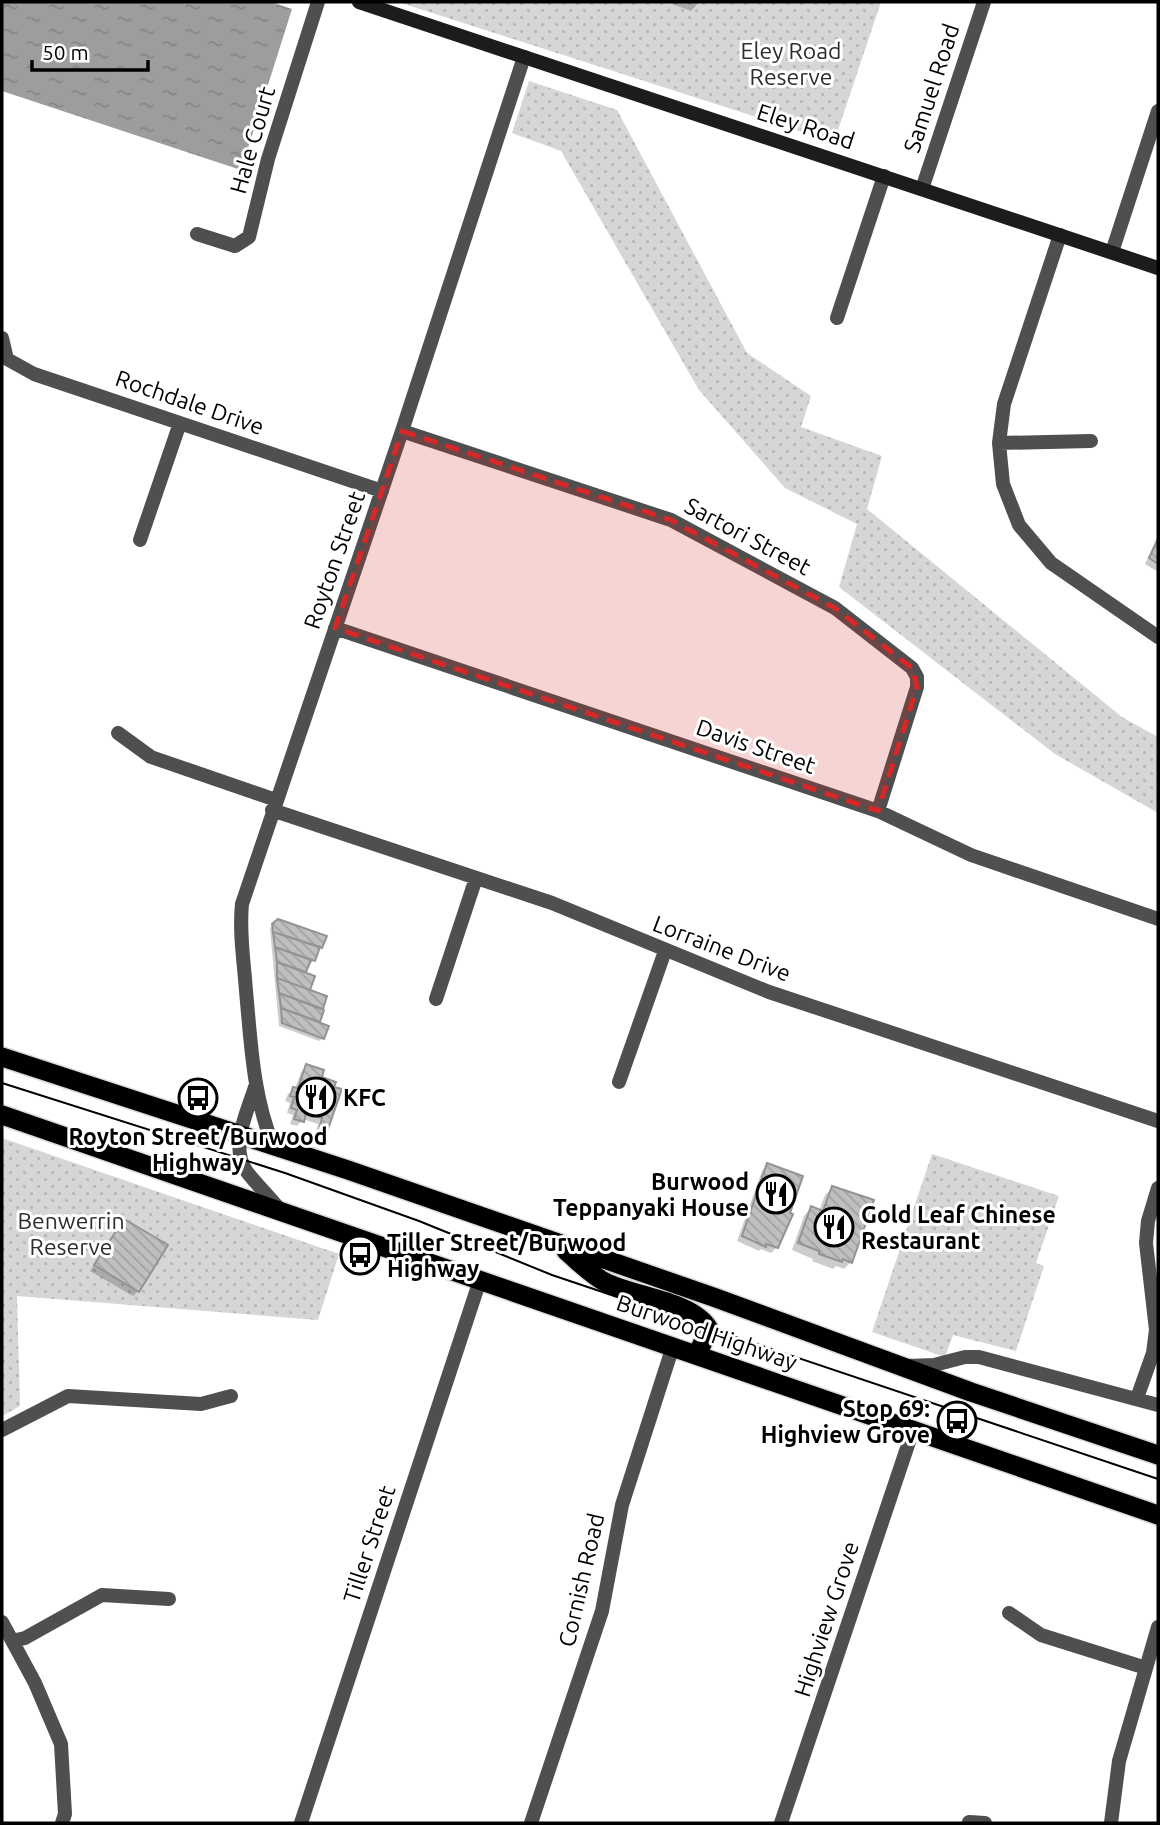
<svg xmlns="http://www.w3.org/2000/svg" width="1160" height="1825" viewBox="0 0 1160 1825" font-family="Ubuntu,sans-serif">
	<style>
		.grass { fill: url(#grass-dots) }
		.water { fill: url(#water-ripples) }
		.shadow { fill: #0003 }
		.building { fill: url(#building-back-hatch); stroke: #939393; stroke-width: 2 }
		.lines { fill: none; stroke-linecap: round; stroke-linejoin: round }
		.trunk-casing { stroke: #dbdbdb; stroke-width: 22 }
		.minor { stroke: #4f4f4f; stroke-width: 14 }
		.secondary { stroke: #1c1c1c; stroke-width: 14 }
		.trunk { stroke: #000; stroke-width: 19 }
		.tram { stroke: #000; stroke-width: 2 }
		.marked { fill: #d62828; fill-opacity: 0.2; stroke: #d62828; stroke-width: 5; stroke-dasharray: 14 9; stroke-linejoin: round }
		.labels { text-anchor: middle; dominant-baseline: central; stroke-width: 6; stroke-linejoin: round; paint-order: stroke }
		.park-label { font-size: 23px; fill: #2d2d2d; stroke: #fff }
		.street-label { font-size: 23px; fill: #000; stroke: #fff }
		.poi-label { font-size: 23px; font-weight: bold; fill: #000; stroke: #fff; text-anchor: start }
	</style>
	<defs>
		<pattern id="grass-dots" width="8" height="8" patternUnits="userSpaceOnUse" patternTransform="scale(1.75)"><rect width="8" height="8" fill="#d6d6d6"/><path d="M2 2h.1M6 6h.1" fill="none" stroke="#b6b6b6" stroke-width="1.8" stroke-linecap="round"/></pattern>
		<pattern id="water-ripples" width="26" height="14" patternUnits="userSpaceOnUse" patternTransform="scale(1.75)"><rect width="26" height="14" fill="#9d9d9d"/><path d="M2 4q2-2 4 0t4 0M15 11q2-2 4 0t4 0" fill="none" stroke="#858585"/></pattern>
		<pattern id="building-back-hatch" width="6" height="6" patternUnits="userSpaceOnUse" patternTransform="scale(1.75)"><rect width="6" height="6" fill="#bfbfbf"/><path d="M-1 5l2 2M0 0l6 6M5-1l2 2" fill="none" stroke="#a2a2a2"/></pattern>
	</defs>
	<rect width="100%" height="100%" fill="#fff"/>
	<path class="grass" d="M 398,2 L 881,2 L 834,142 Z
		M 529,81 L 617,110 L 747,353 L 811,396 L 801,427 L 882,456 L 867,509 L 1122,717 L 1158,737 L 1158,813 L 1055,754 L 839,587 L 857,524 L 785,488 L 699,390 L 561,151 L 512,133 Z
		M 2,1138 L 339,1254 L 318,1320 L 17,1296 L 20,1406 L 2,1416 Z
		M 932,1154 L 1059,1196 L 1036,1263 L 1044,1266 L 1016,1351 L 953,1335 L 945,1357 L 872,1332 Z"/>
	<path class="water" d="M 2,2 L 271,2 L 292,9 L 241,170 L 2,91 Z"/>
	<path class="shadow" d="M 667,2 L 699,2 L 691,11 Z
		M 1158,535 L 1158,577 L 1156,576 L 1158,572 L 1145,564 Z
		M 273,925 L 314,960 L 310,964 L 308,963 L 304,973 L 308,991 L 325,997 L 318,1023 L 323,1038 L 319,1041 L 279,1026 L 270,929 Z
		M 306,1066 L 320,1079 L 327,1128 L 321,1133 L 316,1131 L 318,1124 L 303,1119 L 297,1126 L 290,1124 L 293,1115 L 287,1113 L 290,1103 L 285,1101 L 288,1094 L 295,1089 L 301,1072 Z
		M 768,1165 L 777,1247 L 771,1253 L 761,1249 L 759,1251 L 737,1241 L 762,1171 Z
		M 832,1188 L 851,1262 L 844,1269 L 836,1266 L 833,1269 L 812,1261 L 813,1259 L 792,1250 L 804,1216 L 811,1208 L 819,1211 L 825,1195 Z
		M 124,1221 L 138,1291 L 133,1296 L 90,1271 Z"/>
	<path class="building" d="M 1158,539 L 1158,564 L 1149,558 Z
		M 278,919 L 327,936 L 322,948 L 273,932 L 272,924 Z
		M 273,932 L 320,947 L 315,961 L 275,947 Z
		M 275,947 L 311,960 L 306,972 L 277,962 Z
		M 277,962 L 315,976 L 310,990 L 277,978 Z
		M 277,978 L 327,996 L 323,1009 L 279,993 Z
		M 279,993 L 324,1010 L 320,1022 L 281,1008 Z
		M 281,1008 L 329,1026 L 324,1039 L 282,1023 Z
		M 306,1064 L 324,1070 L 322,1077 L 336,1082 L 334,1087 L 342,1089 L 328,1129 L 320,1126 L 322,1118 L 306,1113 L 304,1122 L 294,1119 L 297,1110 L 291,1108 L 294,1097 L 290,1096 L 293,1087 L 298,1088 Z
		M 767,1163 L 803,1176 L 790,1213 L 793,1214 L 778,1248 L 766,1244 L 766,1247 L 742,1236 Z
		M 832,1186 L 874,1200 L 852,1263 L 843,1259 L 842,1262 L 819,1254 L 819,1251 L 798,1243 L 811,1206 L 823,1211 Z
		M 124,1219 L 168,1245 L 139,1292 L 94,1265 Z"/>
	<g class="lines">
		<defs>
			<path id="trunk" d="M 2,1057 L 348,1170 L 716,1298 L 971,1392 L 1158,1455
				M 2,1115 L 1158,1515
				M 566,1251 C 578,1261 591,1275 605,1282 C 634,1297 692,1300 709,1329 L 697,1355"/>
		</defs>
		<use href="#trunk" class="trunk-casing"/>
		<path class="minor" d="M 922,189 L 984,2
			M 197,234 L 235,246 L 249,237 L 268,159 L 318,2
			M 1060,235 L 1004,404 L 999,443 L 1003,484 L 1019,525 L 1051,563 L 1158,637
			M 1112,252 L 1158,111
			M 837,318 L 884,176
			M 2,338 L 7,359 L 34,374 L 382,491
			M 402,431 L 671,520 L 835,608 L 912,668 L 917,677 L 917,687 L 878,811
			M 999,443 L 1091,441
			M 140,540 L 180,423
			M 335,628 L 878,811 L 971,855 L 1158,919
			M 118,733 L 151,757 L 276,800
			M 272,810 L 552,903 L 769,992 L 1158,1121
			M 436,999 L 476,878
			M 619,1082 L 665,951
			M 255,1087 C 247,1113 229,1147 247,1172 C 257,1185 270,1197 280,1210
			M 273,1145 C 253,1096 251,1044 246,991 C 244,962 239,933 242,904 L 402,431 L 524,57
			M 907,1366 L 934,1365 L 965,1357 L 979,1357 L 1158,1405
			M 1137,1398 L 1153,1353 L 1156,1330 L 1146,1243 L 1148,1221 L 1158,1188
			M 2,1430 L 68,1396 L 201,1404 L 231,1396
			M 1009,1613 L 1041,1635 L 1146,1668
			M 2,1622 L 35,1683 L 61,1744 L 65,1814 L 62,1823
			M 12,1641 L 25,1638 L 102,1595 L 169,1599
			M 969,1822 L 985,1823
			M 301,1823 L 480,1280
			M 531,1823 L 602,1611 L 622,1505 L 673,1346
			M 781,1823 L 913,1430
			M 1111,1823 L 1119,1761 L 1158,1627"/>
		<path class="secondary" d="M 359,2 L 1158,268"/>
		<use href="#trunk" class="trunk"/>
		<path class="tram" d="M 2,1083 L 285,1173 L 419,1221 L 552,1275 L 1158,1479"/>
	</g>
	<path class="marked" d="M 402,431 L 671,520 L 835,608 L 912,668 L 917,687 L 878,811 L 335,628 Z"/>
	<defs>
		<symbol id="restaurant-ring" viewBox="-11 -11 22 22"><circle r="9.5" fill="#fff" stroke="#000" stroke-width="1.5"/><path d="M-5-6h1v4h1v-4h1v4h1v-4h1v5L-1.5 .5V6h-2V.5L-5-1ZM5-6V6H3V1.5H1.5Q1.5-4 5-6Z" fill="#000"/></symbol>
		<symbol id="bus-ring" viewBox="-11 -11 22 22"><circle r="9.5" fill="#fff" stroke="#000" stroke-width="1.5"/><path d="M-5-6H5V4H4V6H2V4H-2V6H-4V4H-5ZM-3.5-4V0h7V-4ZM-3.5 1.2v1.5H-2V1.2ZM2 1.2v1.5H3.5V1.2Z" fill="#000"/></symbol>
	</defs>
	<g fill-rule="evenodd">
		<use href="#restaurant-ring" x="294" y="1075" width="44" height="44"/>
		<use href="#bus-ring" x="176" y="1076" width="44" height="44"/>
		<use href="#restaurant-ring" x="754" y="1172" width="44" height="44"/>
		<use href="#restaurant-ring" x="812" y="1205" width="44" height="44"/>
		<use href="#bus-ring" x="338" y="1233" width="44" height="44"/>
		<use href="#bus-ring" x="935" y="1399" width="44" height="44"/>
	</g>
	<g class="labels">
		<g class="park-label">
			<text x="791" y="50">Eley Road<tspan x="791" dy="26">Reserve</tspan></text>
			<text x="71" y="1220">Benwerrin<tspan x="71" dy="26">Reserve</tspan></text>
		</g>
		<g class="street-label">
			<text transform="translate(931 88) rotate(-72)">Samuel Road</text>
			<text transform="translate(806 126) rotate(18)">Eley Road</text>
			<text transform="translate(252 140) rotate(-74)">Hale Court</text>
			<text transform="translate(190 402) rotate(19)">Rochdale Drive</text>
			<text transform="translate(748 536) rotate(28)">Sartori Street</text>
			<text transform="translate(334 560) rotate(-71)">Royton Street</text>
			<text transform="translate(756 746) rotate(19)">Davis Street</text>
			<text transform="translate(722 948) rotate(21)">Lorraine Drive</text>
			<text transform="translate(707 1332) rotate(19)">Burwood Highway</text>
			<text transform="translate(369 1544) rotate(-72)">Tiller Street</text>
			<text transform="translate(581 1580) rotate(-77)">Cornish Road</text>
			<text transform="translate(826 1619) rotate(-72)">Highview Grove</text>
		</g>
		<g class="poi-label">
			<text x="343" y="1097">KFC</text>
			<text x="198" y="1136" text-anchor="middle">Royton Street/Burwood<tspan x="198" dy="26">Highway</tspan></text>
			<text x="749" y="1181" text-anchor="end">Burwood<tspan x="749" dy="26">Teppanyaki House</tspan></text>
			<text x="861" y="1214">Gold Leaf Chinese<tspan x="861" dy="26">Restaurant</tspan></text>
			<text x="387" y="1242">Tiller Street/Burwood<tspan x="387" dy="26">Highway</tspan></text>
			<text x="930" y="1408" text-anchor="end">Stop 69:<tspan x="930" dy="26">Highview Grove</tspan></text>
		</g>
	</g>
	<rect width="1160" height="1825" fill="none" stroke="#000000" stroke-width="7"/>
	<path d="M32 60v10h116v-10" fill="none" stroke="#000000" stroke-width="3.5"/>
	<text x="42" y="60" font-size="21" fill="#000000" stroke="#ffffff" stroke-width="5" paint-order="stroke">50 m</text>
</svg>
